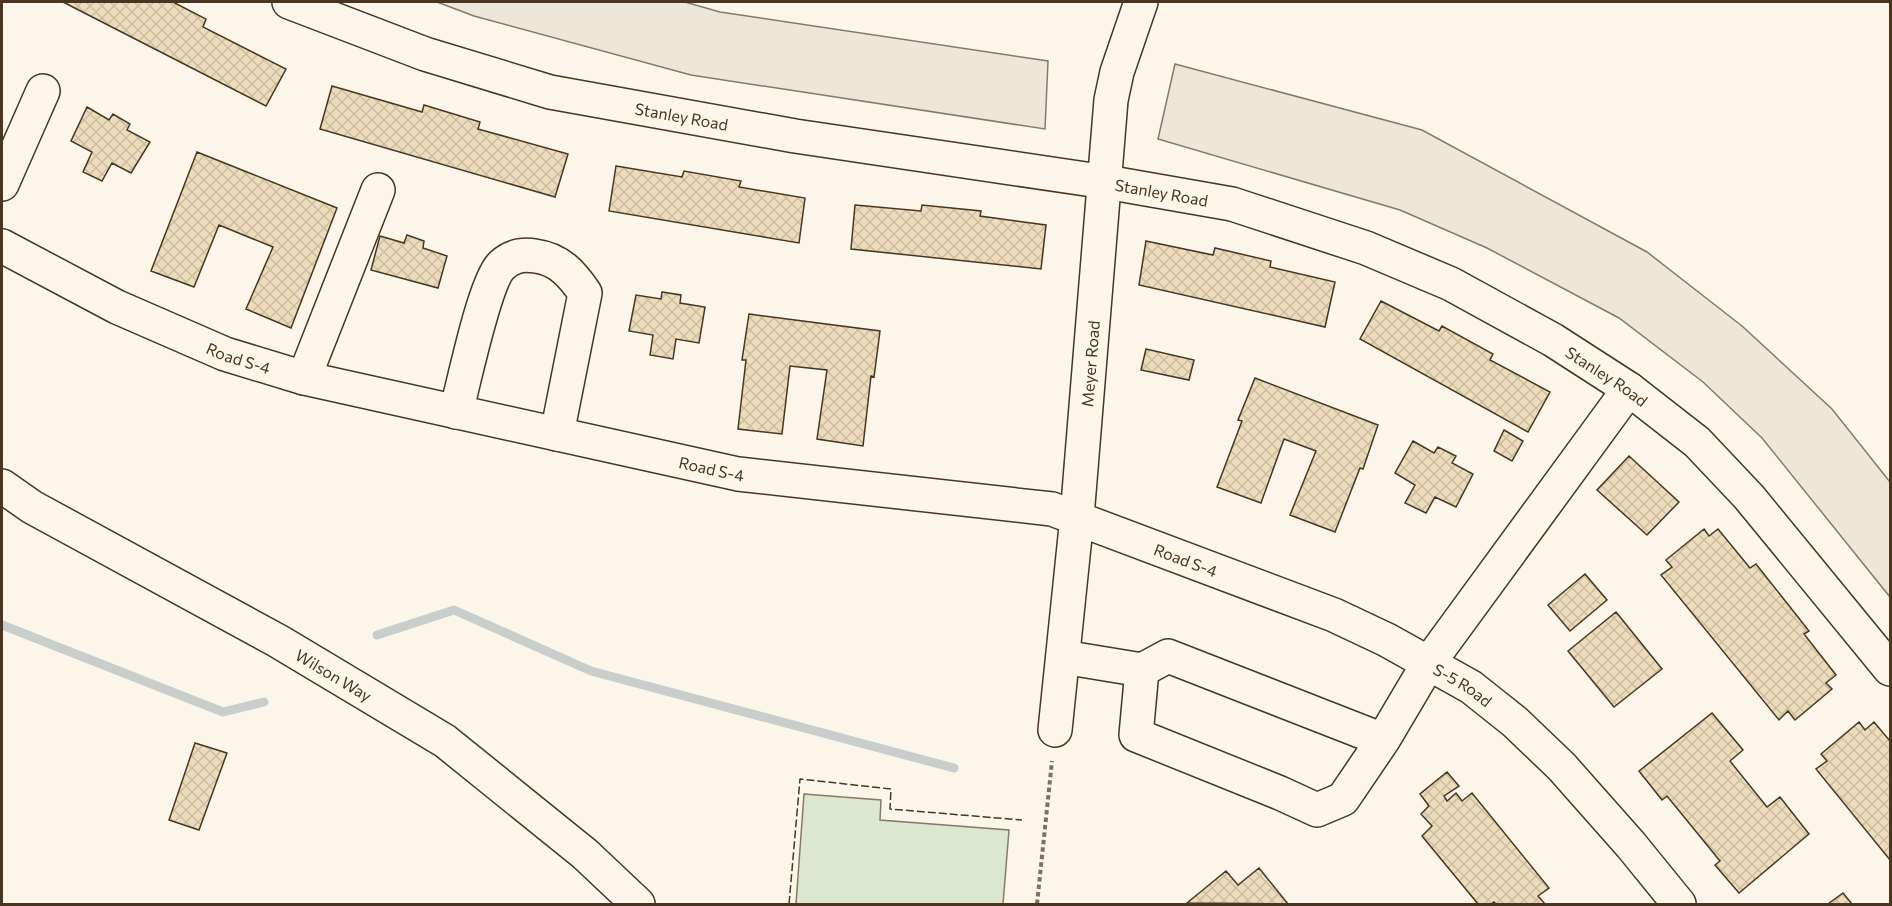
<svg xmlns="http://www.w3.org/2000/svg" width="1892" height="906" viewBox="0 0 1892 906" font-family="Commissioner,sans-serif">
	<style>
		.pitch { fill: #dce7d0; stroke: #887966; stroke-width: 1.5 }
		.parking { fill: #ede7d9; stroke: #887966; stroke-width: 1.5 }
		.lines { fill: none; stroke-linecap: round; stroke-linejoin: round }
		.stream { stroke: #c9cecd; stroke-width: 9 }
		.building { fill: url(#building-cross-hatch); stroke: #4a3520; stroke-width: 1.5 }
		.minor-casing { stroke: #4a3520; stroke-width: 36 }
		.path { stroke: #7f6f5c; stroke-width: 4; stroke-dasharray: 4.5 3; stroke-linecap: butt }
		.minor { stroke: #fbf6e9; stroke-width: 33 }
		.fence { stroke: #4a3520; stroke-width: 1.5; stroke-dasharray: 8 3; stroke-linecap: butt }
		.labels { text-anchor: middle; dominant-baseline: central; stroke-width: 4.5; stroke-linejoin: round; paint-order: stroke }
		.street-label { font-size: 16px; fill: #4a3520; stroke: #fbf6e9 }
	</style>
	<defs>
		<pattern id="building-cross-hatch" width="8" height="8" patternUnits="userSpaceOnUse" patternTransform="scale(1.5)"><rect width="8" height="8" fill="#ecdcbc"/><path d="M0 0l8 8M0 8l8-8" fill="none" stroke="#ccbda1"/></pattern>
	</defs>
	<rect width="100%" height="100%" fill="#fbf6e9"/>
	<path class="pitch" d="M 804,794 L 881,800 L 880,820 L 1009,830 L 1003,904 L 796,904 Z"/>
	<path class="parking" d="M 437,2 L 685,2 L 720,12 L 1048,61 L 1045,129 L 691,75 L 474,16 Z
		M 1175,64 L 1422,130 L 1647,252 L 1742,326 L 1832,409 L 1890,482 L 1890,597 L 1762,438 L 1703,382 L 1619,318 L 1487,248 L 1400,210 L 1158,139 Z"/>
	<g class="lines">
		<path class="stream" d="M 2,625 L 223,712 L 264,702
			M 377,635 L 454,610 L 591,671 L 954,768"/>
	</g>
	<path class="building" d="M 63,2 L 173,2 L 206,19 L 203,27 L 286,69 L 266,106 Z
		M 332,86 L 422,112 L 424,105 L 480,122 L 478,129 L 568,154 L 555,197 L 320,129 Z
		M 87,107 L 109,120 L 113,114 L 130,124 L 127,130 L 150,142 L 131,173 L 112,163 L 102,181 L 83,172 L 92,152 L 71,141 Z
		M 197,152 L 337,208 L 291,328 L 246,309 L 273,247 L 219,225 L 194,287 L 151,271 Z
		M 616,166 L 682,177 L 684,171 L 741,181 L 739,187 L 805,198 L 799,243 L 609,211 Z
		M 855,205 L 921,211 L 922,205 L 981,211 L 980,216 L 1046,225 L 1041,269 L 851,249 Z
		M 407,235 L 424,241 L 423,248 L 447,256 L 438,288 L 371,270 L 380,236 L 404,243 Z
		M 1146,241 L 1213,255 L 1215,248 L 1271,261 L 1270,267 L 1335,282 L 1325,327 L 1139,285 Z
		M 662,292 L 681,295 L 680,303 L 705,307 L 699,343 L 676,339 L 673,359 L 650,355 L 653,335 L 629,331 L 636,295 L 661,299 Z
		M 1381,301 L 1439,331 L 1442,326 L 1493,354 L 1490,360 L 1550,392 L 1528,432 L 1360,339 Z
		M 749,314 L 880,331 L 874,377 L 871,376 L 863,446 L 817,439 L 827,370 L 790,366 L 782,434 L 738,429 L 746,360 L 742,360 Z
		M 1146,349 L 1194,360 L 1189,380 L 1141,370 Z
		M 1255,378 L 1378,425 L 1363,469 L 1360,468 L 1335,532 L 1290,515 L 1316,451 L 1284,439 L 1261,503 L 1217,487 L 1242,421 L 1238,420 Z
		M 1504,430 L 1523,441 L 1512,461 L 1494,451 Z
		M 1413,441 L 1434,453 L 1438,447 L 1456,456 L 1452,463 L 1473,474 L 1456,507 L 1435,497 L 1426,513 L 1405,503 L 1415,485 L 1395,473 Z
		M 1629,456 L 1679,502 L 1647,535 L 1597,490 Z
		M 1704,529 L 1709,536 L 1718,529 L 1750,568 L 1756,564 L 1809,631 L 1804,634 L 1836,675 L 1826,683 L 1832,689 L 1795,720 L 1788,711 L 1779,720 L 1661,575 L 1672,567 L 1666,560 Z
		M 1585,574 L 1607,600 L 1570,631 L 1548,605 Z
		M 1616,612 L 1662,669 L 1614,707 L 1568,651 Z
		M 1712,713 L 1743,750 L 1730,761 L 1767,807 L 1780,797 L 1809,834 L 1739,893 L 1715,865 L 1720,861 L 1667,796 L 1662,800 L 1639,771 Z
		M 1859,722 L 1865,730 L 1874,722 L 1890,741 L 1890,860 L 1816,769 L 1827,761 L 1821,754 Z
		M 195,743 L 227,753 L 199,830 L 169,820 Z
		M 1447,772 L 1459,786 L 1444,796 L 1447,801 L 1456,793 L 1462,801 L 1472,793 L 1549,888 L 1538,896 L 1545,904 L 1496,904 L 1494,902 L 1491,904 L 1478,904 L 1422,836 L 1432,826 L 1421,814 L 1429,806 L 1420,794 Z
		M 1259,868 L 1288,904 L 1187,903 L 1226,871 L 1238,885 Z
		M 1843,893 L 1852,904 L 1828,904 Z"/>
	<g class="lines">
		<defs>
			<g id="minor">
				<path id="s1" d="M 289,2 L 425,54 L 550,92 L 795,136 L 1106,182 L 1232,204 L 1366,248 L 1451,284 L 1553,340 L 1629,389 L 1697,442 L 1749,497 L 1890,669"/>
				<path d="M 2,184 L 43,91"/>
				<path id="s2" d="M 2,246 L 117,307 L 225,354 L 304,378 L 738,474 L 1052,509 L 1334,615 L 1387,640 L 1471,687 L 1515,722 L 1562,767 L 1631,845 L 1679,904"/>
				<path d="M 304,378 L 378,190"/>
				<path d="M 456,412 C 464,383 484,284 501,266 C 511,256 522,254 535,256 C 559,259 572,274 585,293 L 557,434"/>
				<path id="s3" d="M 2,486 L 32,507 L 278,641 L 445,741 L 585,854 L 638,904"/>
				<path d="M 1063,657 L 1142,670"/>
				<path id="s4" d="M 1055,730 L 1077,517 L 1111,100 L 1117,72 L 1141,2"/>
				<path d="M 1383,740 L 1168,656 L 1142,670 L 1136,735 L 1280,793 L 1317,810 L 1343,799 L 1383,740 L 1428,664 L 1629,389"/>
			</g>
		</defs>
		<use href="#minor" class="minor-casing"/>
		<path class="path" d="M 1037,904 L 1052,761"/>
		<use href="#minor" class="minor"/>
		<path class="fence" d="M 789,904 L 800,779 L 891,789 L 890,809 L 1022,820"/>
	</g>
	<g class="labels">
		<g class="street-label">
			<text stroke="none"><textPath href="#s1" startOffset="410">Stanley Road</textPath></text>
			<text stroke="none"><textPath href="#s1" startOffset="896">Stanley Road</textPath></text>
			<text stroke="none"><textPath href="#s2" startOffset="262">Road S-4</textPath></text>
			<text stroke="none"><textPath href="#s4" startOffset="368">Meyer Road</textPath></text>
			<text stroke="none"><textPath href="#s1" startOffset="1382">Stanley Road</textPath></text>
			<text stroke="none"><textPath href="#s2" startOffset="748">Road S-4</textPath></text>
			<text stroke="none"><textPath href="#s2" startOffset="1234">Road S-4</textPath></text>
			<text stroke="none"><textPath href="#s3" startOffset="382">Wilson Way</textPath></text>
			<text stroke="none"><textPath href="#s2" startOffset="1539">S-5 Road</textPath></text>
		</g>
	</g>
	<rect width="1892" height="906" fill="none" stroke="#4a3520" stroke-width="6"/>
</svg>
